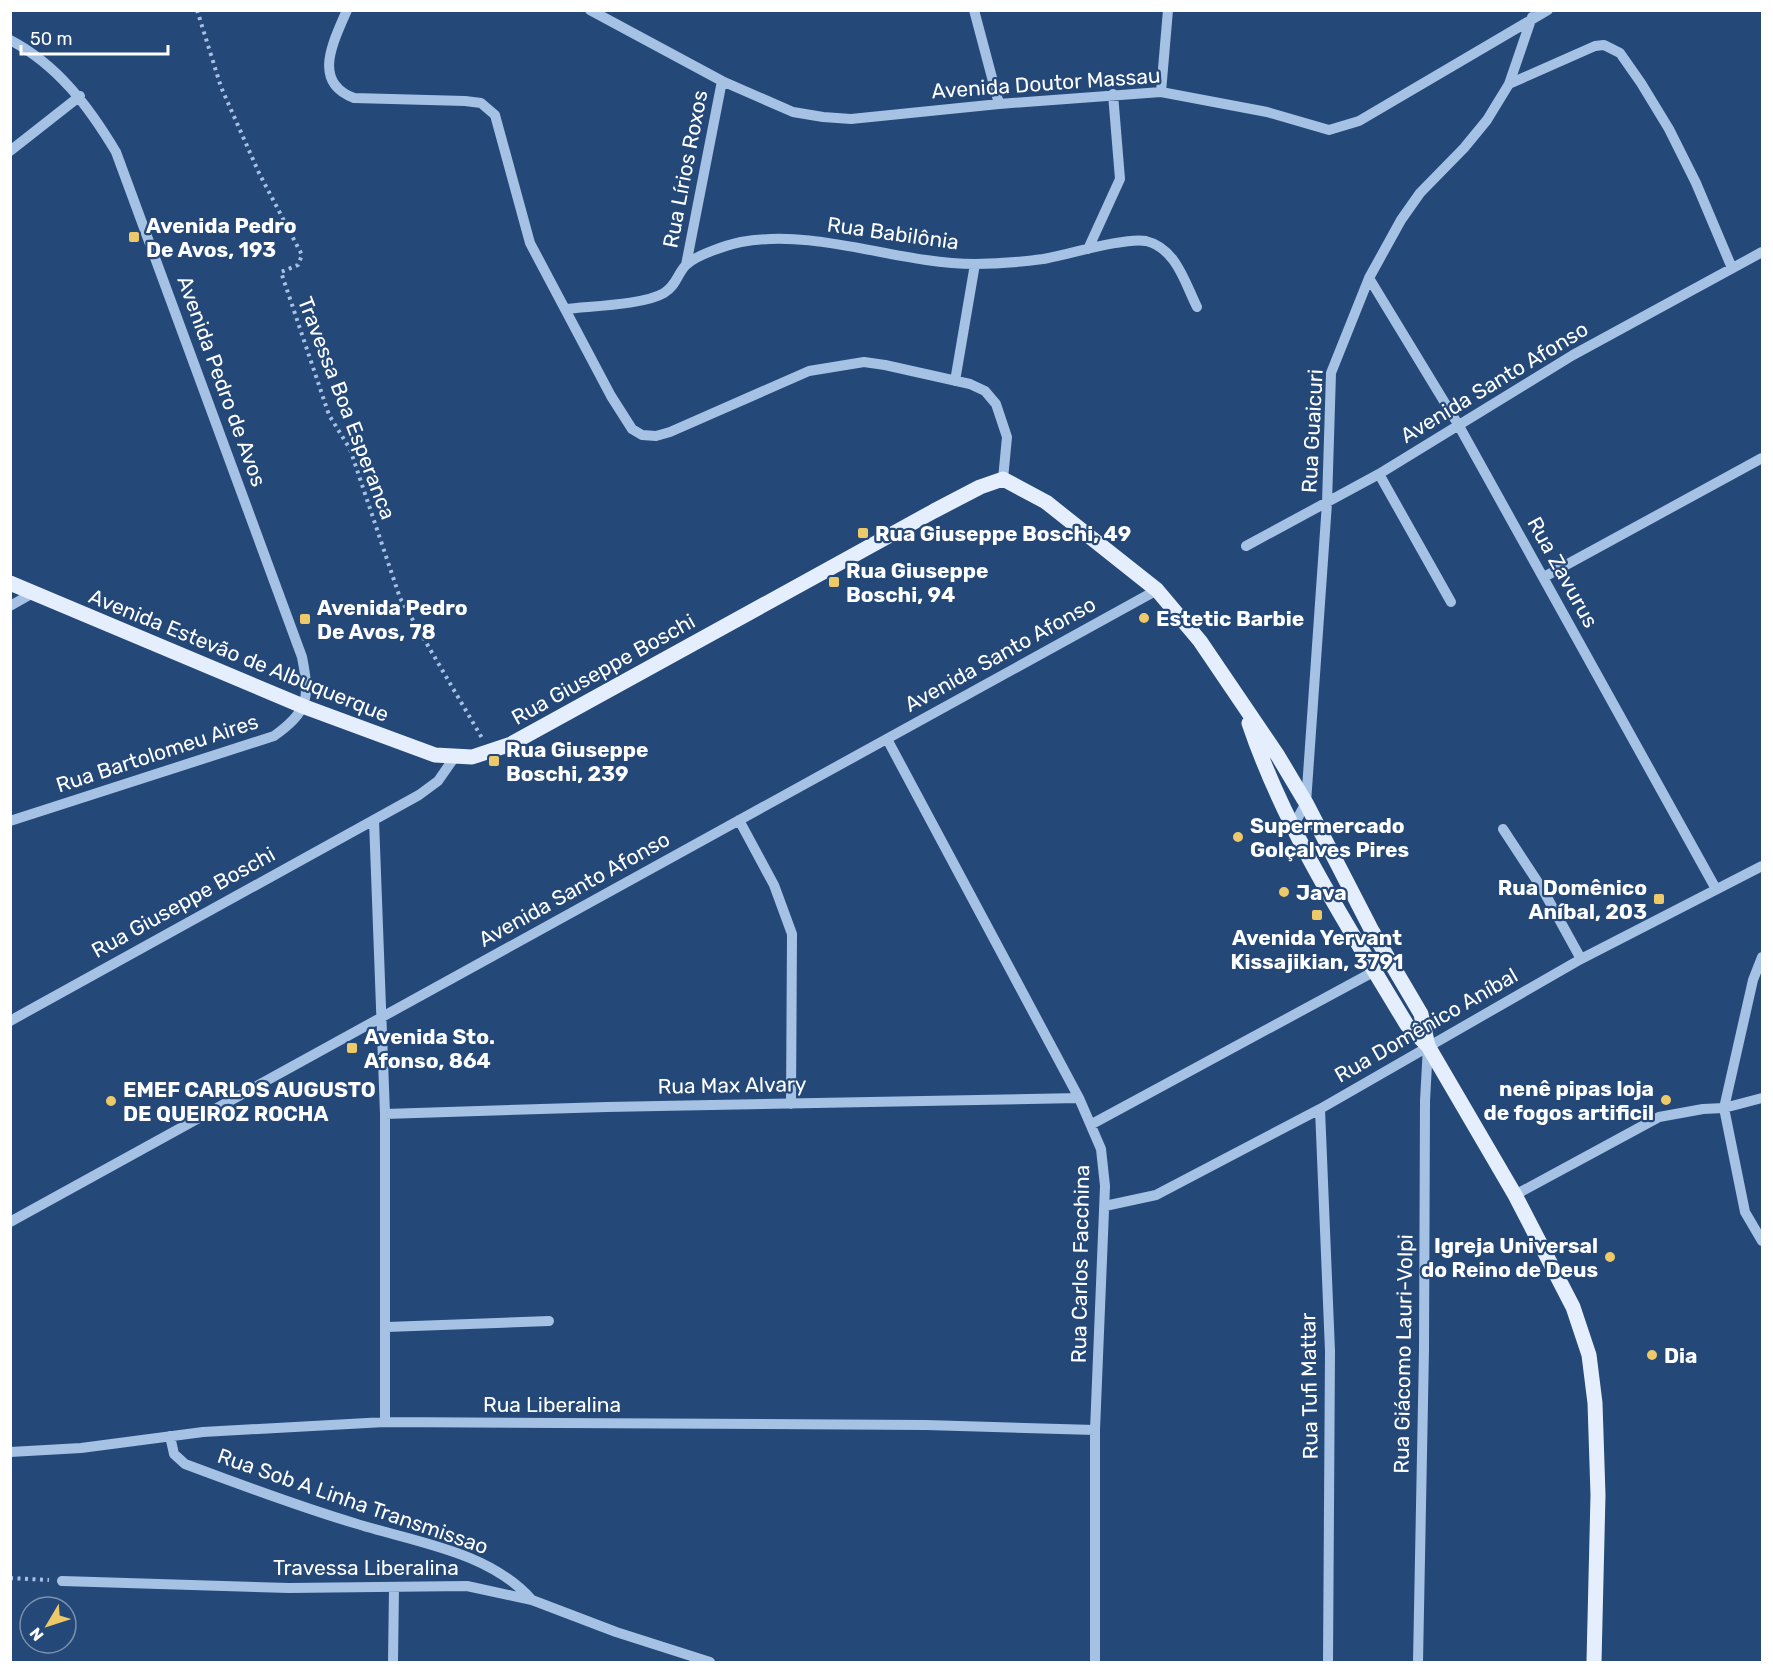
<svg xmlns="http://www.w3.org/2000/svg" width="1773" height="1673" viewBox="0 0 1773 1673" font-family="Rubik,sans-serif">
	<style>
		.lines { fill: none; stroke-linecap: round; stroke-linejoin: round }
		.path { stroke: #a5c1e4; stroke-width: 4; stroke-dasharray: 3 4.5; stroke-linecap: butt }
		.minor { stroke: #a5c1e4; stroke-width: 10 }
		.major { stroke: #e5eefc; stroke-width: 15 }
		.poi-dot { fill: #eec969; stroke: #244878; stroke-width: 2 }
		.labels { text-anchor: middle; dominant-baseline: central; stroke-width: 4.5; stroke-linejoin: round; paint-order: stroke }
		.street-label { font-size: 21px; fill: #fff; stroke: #244878 }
		.poi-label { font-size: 21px; font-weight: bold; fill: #fff; stroke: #244878; text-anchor: start }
	</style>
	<rect width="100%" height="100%" fill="#244878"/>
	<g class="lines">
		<path class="path" d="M 197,10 L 221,87 L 259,173 L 302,255 L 298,265 L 281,272 L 329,415 L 350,449 L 400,598 L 482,738
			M 10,1578 L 49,1580"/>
		<path class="minor" d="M 347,10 C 334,41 311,82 354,98 L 465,101 L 481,103 L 495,115 L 530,243 L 611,396 L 632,429 L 642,435 L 656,436 L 670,432 L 809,371 L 864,362 L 885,365 L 970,384 L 985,391 L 996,404 L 1007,437 L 1003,479
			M 590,10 L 722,81 L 793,112 L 823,117 L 851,119 L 999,104 L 1161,92 L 1267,112 L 1329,130 L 1359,121 L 1548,10
			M 974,10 L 999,104
			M 10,40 C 58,65 89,107 116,152 L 302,657 C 310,698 309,711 274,736 L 10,821
			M 1509,84 L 1595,46 L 1604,45 L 1620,53 L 1641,83 L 1669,129 L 1696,183 L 1732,268
			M 1161,92 L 1168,10
			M 10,151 L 80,96
			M 1088,249 L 1120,179 L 1113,94
			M 686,265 L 722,81
			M 1369,278 L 1459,426 L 1716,889
			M 566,309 C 590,306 644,305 664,293 C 677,285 677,274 686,265 C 696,255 727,245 741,242 C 819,228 897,264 975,264 C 997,264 1021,262 1043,259 C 1066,255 1126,237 1146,241 C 1176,248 1185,283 1197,307
			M 955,381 L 975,264
			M 1379,474 L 1451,602
			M 1246,546 L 1379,474 L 1573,355 L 1762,252
			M 1544,577 L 1762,458
			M 10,606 L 33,593
			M 887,739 L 1079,1098 L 1101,1149 L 1105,1186 L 1095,1430 L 1095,1662
			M 374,820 L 385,1114 L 385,1422
			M 739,820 L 774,885 L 792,934 L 791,1104
			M 1293,826 L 1306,803 L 1327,503 L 1331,373 L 1369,278 L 1401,220 L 1420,193 L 1464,148 L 1487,120 L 1509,84 L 1532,17
			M 1503,829 L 1543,890 L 1581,959
			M 1762,957 L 1753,980 L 1724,1108 L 1745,1212 L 1762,1241
			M 10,1021 L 419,795 L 438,781 L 454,758
			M 1320,1109 L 1330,1351 L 1328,1662
			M 385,1114 L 607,1107 L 1079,1098
			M 1092,1124 L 1375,971
			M 1515,1195 L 1659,1117 L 1703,1109 L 1724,1108 L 1762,1098
			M 1105,1206 L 1156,1195 L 1320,1109 L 1581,959 L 1762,866
			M 10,1222 L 1157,590
			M 387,1327 L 549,1321
			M 170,1436 L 174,1454 L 185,1464 C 241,1485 297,1506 354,1523 C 414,1542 489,1551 532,1600
			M 10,1452 L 81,1448 L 203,1432 L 385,1422 L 926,1425 L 1095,1430
			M 62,1581 L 289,1588 L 467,1586 L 532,1600 L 616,1632 L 710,1662
			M 393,1662 L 394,1588
			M 1418,1662 L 1424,1350 L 1425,1101 L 1428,1046"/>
		<path class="major" d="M 10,583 L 305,707 L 435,755 L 472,757 L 511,744 L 934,511 L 980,487 L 1003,479 L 1046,502 L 1157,590 L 1200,641 L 1278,756 L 1306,803 L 1371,929 L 1421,1014 L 1428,1046
			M 1249,723 C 1285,830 1349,928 1407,1025 L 1428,1046 L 1515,1195 L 1573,1307 L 1589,1355 L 1595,1403 L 1598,1495 L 1594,1662"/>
	</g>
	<g class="poi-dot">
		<rect x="128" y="231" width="12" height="12" rx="3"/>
		<rect x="857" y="527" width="12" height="12" rx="3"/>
		<rect x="828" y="576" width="12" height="12" rx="3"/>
		<circle cx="1144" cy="618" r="6"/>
		<rect x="299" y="613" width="12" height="12" rx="3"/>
		<rect x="488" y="755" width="12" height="12" rx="3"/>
		<circle cx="1238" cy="837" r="6"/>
		<circle cx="1284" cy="892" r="6"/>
		<rect x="1653" y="893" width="12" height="12" rx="3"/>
		<rect x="1311" y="909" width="12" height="12" rx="3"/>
		<rect x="346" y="1042" width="12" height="12" rx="3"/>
		<circle cx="1666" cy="1100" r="6"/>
		<circle cx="111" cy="1101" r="6"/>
		<circle cx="1610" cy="1257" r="6"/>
		<circle cx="1652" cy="1355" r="6"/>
	</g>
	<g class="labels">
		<g class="street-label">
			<text transform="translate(1046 83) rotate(-4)">Avenida Doutor Massau</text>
			<text transform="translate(685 169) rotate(-79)">Rua Lírios Roxos</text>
			<text transform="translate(893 233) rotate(8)">Rua Babilônia</text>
			<text transform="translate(222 381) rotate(70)">Avenida Pedro de Avos</text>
			<text transform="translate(1494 382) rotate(-31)">Avenida Santo Afonso</text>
			<text transform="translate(347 408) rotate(69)">Travessa Boa Esperanca</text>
			<text transform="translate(1312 431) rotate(-87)">Rua Guaicuri</text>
			<text transform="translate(1563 572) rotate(61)">Rua Zavurus</text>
			<text transform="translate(1000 654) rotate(-29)">Avenida Santo Afonso</text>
			<text transform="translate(239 655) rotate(22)">Avenida Estevão de Albuquerque</text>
			<text transform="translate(603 669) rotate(-29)">Rua Giuseppe Boschi</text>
			<text transform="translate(157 753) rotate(-18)">Rua Bartolomeu Aires</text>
			<text transform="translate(574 889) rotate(-29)">Avenida Santo Afonso</text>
			<text transform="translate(183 902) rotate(-29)">Rua Giuseppe Boschi</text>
			<text transform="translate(1426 1025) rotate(-30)">Rua Domênico Aníbal</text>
			<text transform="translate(732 1085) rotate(-1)">Rua Max Alvary</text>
			<text transform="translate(1080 1264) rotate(-89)">Rua Carlos Facchina</text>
			<text transform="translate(1403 1354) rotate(-89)">Rua Giácomo Lauri-Volpi</text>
			<text transform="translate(1309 1386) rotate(-91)">Rua Tufi Mattar</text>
			<text x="552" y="1404">Rua Liberalina</text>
			<text transform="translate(353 1501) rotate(19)">Rua Sob A Linha Transmissao</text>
			<text x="366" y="1567">Travessa Liberalina</text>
		</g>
		<g class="poi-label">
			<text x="146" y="225">Avenida Pedro<tspan x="146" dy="24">De Avos, 193</tspan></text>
			<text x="875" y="533">Rua Giuseppe Boschi, 49</text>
			<text x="846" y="570">Rua Giuseppe<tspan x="846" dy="24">Boschi, 94</tspan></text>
			<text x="317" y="607">Avenida Pedro<tspan x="317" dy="24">De Avos, 78</tspan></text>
			<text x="1156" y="618">Estetic Barbie</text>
			<text x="506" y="749">Rua Giuseppe<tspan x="506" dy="24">Boschi, 239</tspan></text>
			<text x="1250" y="825">Supermercado<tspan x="1250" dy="24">Golçalves Pires</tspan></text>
			<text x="1647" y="887" text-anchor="end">Rua Domênico<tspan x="1647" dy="24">Aníbal, 203</tspan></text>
			<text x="1296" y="892">Java</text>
			<text x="1317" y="937" text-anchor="middle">Avenida Yervant<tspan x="1317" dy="24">Kissajikian, 3791</tspan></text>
			<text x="364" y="1036">Avenida Sto.<tspan x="364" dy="24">Afonso, 864</tspan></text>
			<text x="1654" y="1088" text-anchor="end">nenê pipas loja<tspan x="1654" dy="24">de fogos artificil</tspan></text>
			<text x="123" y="1089">EMEF CARLOS AUGUSTO<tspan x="123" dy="24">DE QUEIROZ ROCHA</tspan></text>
			<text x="1598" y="1245" text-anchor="end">Igreja Universal<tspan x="1598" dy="24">do Reino de Deus</tspan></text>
			<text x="1664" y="1355">Dia</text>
		</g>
	</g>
	<rect width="1773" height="1673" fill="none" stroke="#ffffff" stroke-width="24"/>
	<g transform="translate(48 1625) rotate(231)"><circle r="28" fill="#244878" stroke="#7c91ae" stroke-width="1.5"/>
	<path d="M0-4.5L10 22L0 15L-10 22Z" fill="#eec969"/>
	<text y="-9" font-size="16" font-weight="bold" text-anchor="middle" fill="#ffffff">N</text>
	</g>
	<path d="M21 45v9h147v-9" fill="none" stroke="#ffffff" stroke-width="3"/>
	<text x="30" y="45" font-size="18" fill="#ffffff" stroke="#244878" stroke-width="4.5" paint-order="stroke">50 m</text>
</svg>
